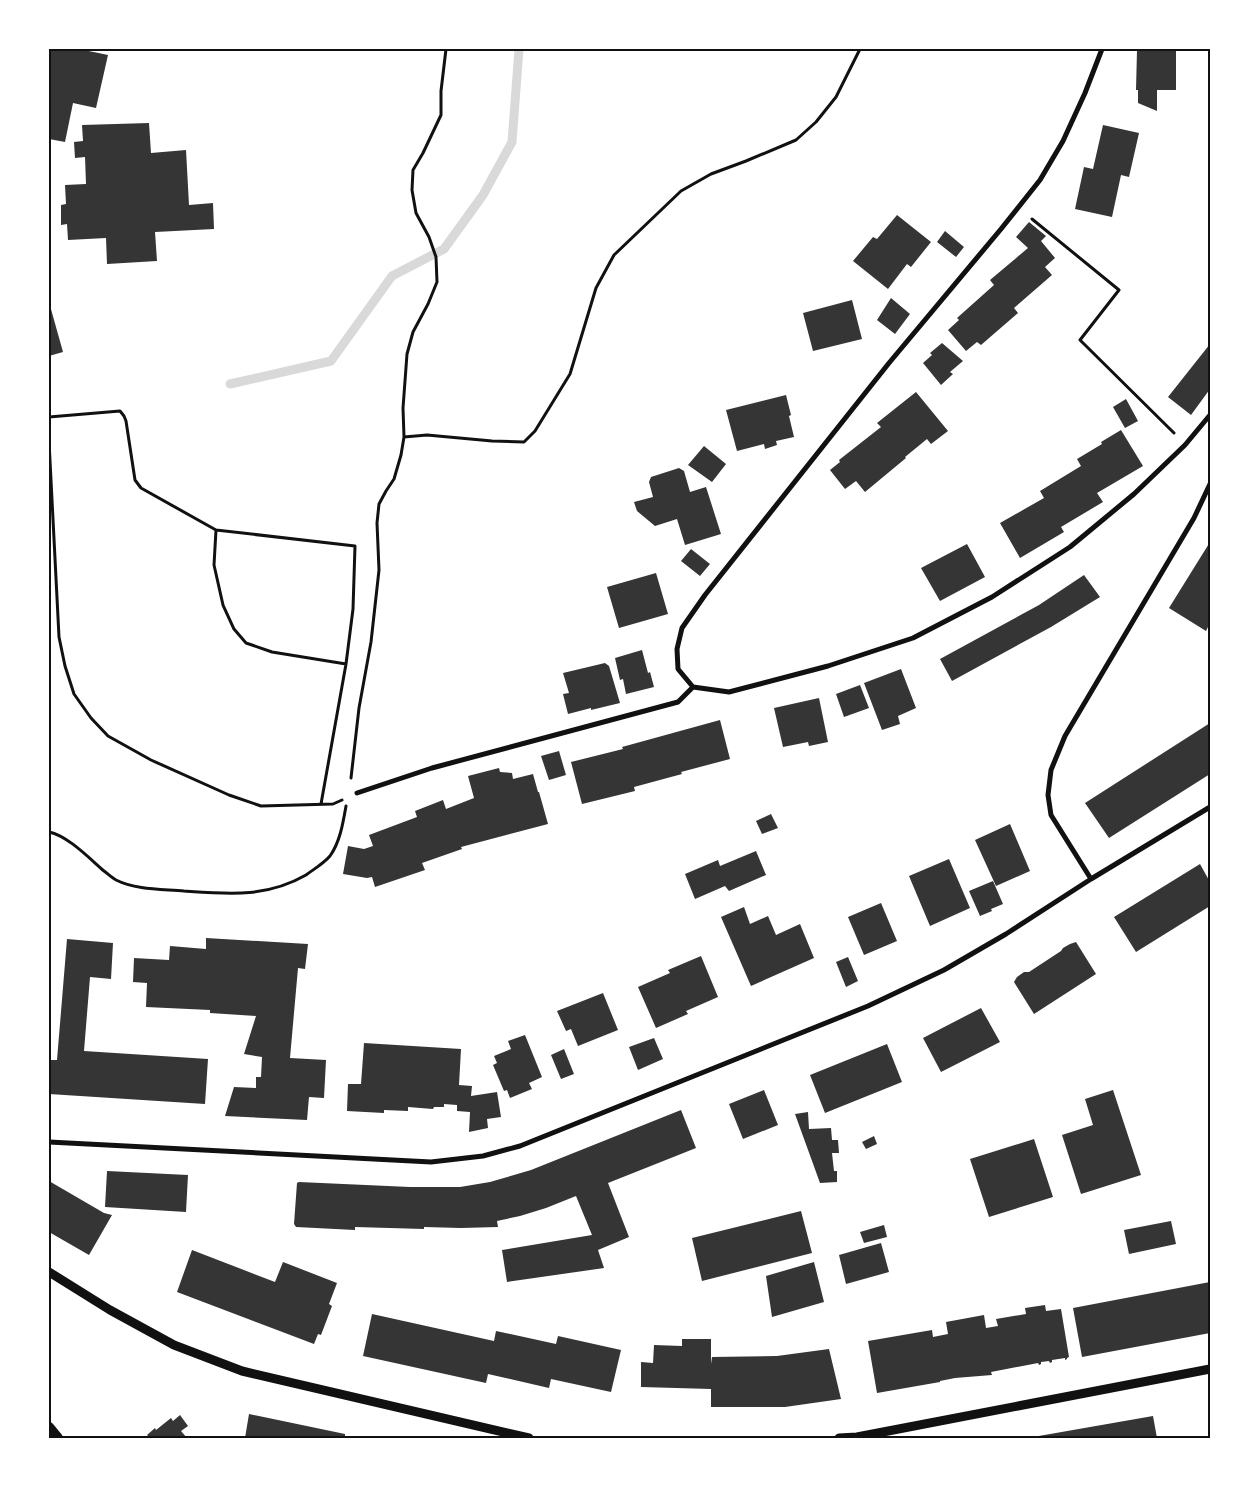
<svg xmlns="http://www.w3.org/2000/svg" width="1259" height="1487" viewBox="0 0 1259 1487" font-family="Poppins,sans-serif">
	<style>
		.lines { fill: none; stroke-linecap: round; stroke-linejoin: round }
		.stream { stroke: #d9d9d9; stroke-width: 9 }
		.building { fill: #353535 }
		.path { stroke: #111; stroke-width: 3 }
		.minor { stroke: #111; stroke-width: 5 }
		.tertiary { stroke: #111; stroke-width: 9 }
		.secondary { stroke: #111; stroke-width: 10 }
		.neatline { fill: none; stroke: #111; stroke-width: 2 }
	</style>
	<rect width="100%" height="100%" fill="#fff"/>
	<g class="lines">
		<path class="stream" d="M 230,384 L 331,361 L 392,276 L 444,249 L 483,195 L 512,142 L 519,49"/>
	</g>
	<path class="building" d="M 49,49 L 79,49 L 108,55 L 96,108 L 73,103 L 65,142 L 49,139 Z
		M 1133,49 L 1176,49 L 1176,90 L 1157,90 L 1157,111 L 1138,103 L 1138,90 L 1136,90 L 1137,50 Z
		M 149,123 L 151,153 L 186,150 L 189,205 L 213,203 L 214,229 L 155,232 L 157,261 L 107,264 L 106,238 L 68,240 L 67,224 L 61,225 L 61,205 L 66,204 L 65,185 L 86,184 L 85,157 L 75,158 L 74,142 L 83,141 L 82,125 Z
		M 1103,125 L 1139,133 L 1129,177 L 1121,175 L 1112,217 L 1075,209 L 1084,167 L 1093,169 Z
		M 897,215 L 931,242 L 911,267 L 907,264 L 888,289 L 853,261 L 873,237 L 877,239 Z
		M 1029,222 L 1046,236 L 1041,241 L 1055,258 L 1045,267 L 1052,275 L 1014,308 L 1018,313 L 981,345 L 977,342 L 966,351 L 948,330 L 959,320 L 957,318 L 994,285 L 990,280 L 1028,248 L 1016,237 Z
		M 945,231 L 964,247 L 956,257 L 937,242 Z
		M 891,298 L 910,314 L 895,334 L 877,320 Z
		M 852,300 L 862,339 L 813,351 L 803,313 Z
		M 49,302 L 63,352 L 49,356 Z
		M 942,343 L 963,361 L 950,372 L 953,374 L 941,385 L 923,363 L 932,355 L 930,353 Z
		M 1210,344 L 1210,389 L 1191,415 L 1168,397 Z
		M 916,392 L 948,431 L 931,444 L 927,439 L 905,457 L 906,458 L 865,492 L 856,481 L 845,489 L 830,470 L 840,462 L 839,460 L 881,427 L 877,423 Z
		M 786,395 L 791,415 L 789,416 L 794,437 L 776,441 L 777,445 L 765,449 L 764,444 L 737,451 L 726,410 Z
		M 1126,399 L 1138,421 L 1125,428 L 1113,407 Z
		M 1121,430 L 1143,466 L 1097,493 L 1103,502 L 1061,527 L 1064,532 L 1020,558 L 1000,523 L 1044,498 L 1040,491 L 1081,466 L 1077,459 L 1102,444 L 1101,442 Z
		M 704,446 L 726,464 L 712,482 L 688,465 Z
		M 679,468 L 684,471 L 690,492 L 706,487 L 721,534 L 685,545 L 677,519 L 655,526 L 637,511 L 634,502 L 653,497 L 649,482 L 651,477 Z
		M 1210,542 L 1210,623 L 1206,631 L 1169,608 Z
		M 967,544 L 985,577 L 940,601 L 921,568 Z
		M 691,549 L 710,564 L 700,576 L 681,561 Z
		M 656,573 L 668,614 L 619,628 L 607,587 Z
		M 1084,575 L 1100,597 L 1051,627 L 952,681 L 940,659 L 1039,605 Z
		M 642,650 L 648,673 L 650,672 L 654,687 L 626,694 L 623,679 L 620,680 L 615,658 Z
		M 605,663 L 609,666 L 620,703 L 591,710 L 591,708 L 568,714 L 563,694 L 569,693 L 563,673 Z
		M 901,669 L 916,708 L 898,716 L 900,724 L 882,730 L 864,683 Z
		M 860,685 L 869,708 L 844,717 L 836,694 Z
		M 819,698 L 828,742 L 809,746 L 808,742 L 783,747 L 774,708 Z
		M 720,720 L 730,759 L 681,772 L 682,774 L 634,787 L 635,791 L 582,804 L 571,762 L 623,749 L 622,747 Z
		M 1210,723 L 1210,774 L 1109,838 L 1085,803 Z
		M 559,751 L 566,775 L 549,780 L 541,756 Z
		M 499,768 L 500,772 L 512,773 L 513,779 L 533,774 L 538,792 L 539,792 L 548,824 L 461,847 L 462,849 L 422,863 L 425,870 L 375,887 L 372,877 L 367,878 L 343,874 L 348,846 L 364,849 L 373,846 L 369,835 L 417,817 L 415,811 L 443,800 L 446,809 L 474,798 L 468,776 Z
		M 771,814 L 778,828 L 762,834 L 756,821 Z
		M 1010,824 L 1030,871 L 996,886 L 975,840 Z
		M 756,851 L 766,875 L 729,891 L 725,886 L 695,899 L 685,874 L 718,860 L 720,866 Z
		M 949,859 L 970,908 L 930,926 L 909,876 Z
		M 1200,864 L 1210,882 L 1210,906 L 1136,952 L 1114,917 Z
		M 993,881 L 1003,904 L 991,909 L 992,911 L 980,916 L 969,891 Z
		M 881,903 L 897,941 L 864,955 L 848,917 Z
		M 744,907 L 750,924 L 768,916 L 776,935 L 800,924 L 814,958 L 751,986 L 721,917 Z
		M 206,938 L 308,944 L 305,969 L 298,968 L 290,1058 L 326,1060 L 324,1098 L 309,1097 L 307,1120 L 225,1116 L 234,1087 L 256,1088 L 256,1077 L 261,1077 L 262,1057 L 244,1054 L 256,1016 L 210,1013 L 210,1010 L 146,1007 L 147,983 L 133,982 L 134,958 L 169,960 L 170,946 L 206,949 Z
		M 67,939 L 113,943 L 111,979 L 90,977 L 84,1051 L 208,1059 L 205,1104 L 49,1094 L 49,1060 L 57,1060 Z
		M 1076,942 L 1096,974 L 1034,1014 L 1014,982 L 1017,977 L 1024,972 L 1029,972 L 1061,951 L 1063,948 L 1070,944 Z
		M 701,956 L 718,997 L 686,1011 L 688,1014 L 656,1028 L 638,987 L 670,973 L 668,970 Z
		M 848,957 L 858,981 L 846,987 L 836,962 Z
		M 603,993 L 618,1030 L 578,1046 L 571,1029 L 566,1031 L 557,1011 Z
		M 981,1008 L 1000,1042 L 941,1072 L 923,1038 Z
		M 525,1035 L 542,1077 L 529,1083 L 532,1089 L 510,1098 L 507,1090 L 504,1091 L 493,1065 L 497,1063 L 494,1056 L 511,1049 L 508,1041 Z
		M 654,1038 L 663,1059 L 638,1070 L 629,1047 Z
		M 364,1043 L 461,1049 L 459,1085 L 472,1086 L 471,1096 L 497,1092 L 501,1117 L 487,1119 L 488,1128 L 469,1132 L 470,1112 L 457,1111 L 457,1105 L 444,1104 L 444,1107 L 434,1107 L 433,1109 L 408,1107 L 408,1111 L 384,1110 L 384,1113 L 347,1111 L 348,1084 L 361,1084 Z
		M 887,1044 L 902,1082 L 825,1113 L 810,1075 Z
		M 564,1049 L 574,1074 L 561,1079 L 551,1055 Z
		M 764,1090 L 778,1125 L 743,1139 L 729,1104 Z
		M 1113,1090 L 1141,1175 L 1081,1194 L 1062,1135 L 1093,1125 L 1085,1099 Z
		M 681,1110 L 696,1148 L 608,1183 L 629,1237 L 598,1250 L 604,1268 L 507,1282 L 502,1250 L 592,1235 L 576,1196 L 546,1208 L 520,1216 L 497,1221 L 498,1227 L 461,1228 L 424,1227 L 424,1229 L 355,1227 L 355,1230 L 296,1227 L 294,1224 L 297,1183 L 299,1182 L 410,1187 L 460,1187 L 490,1182 L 531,1170 Z
		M 808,1112 L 809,1129 L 831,1128 L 832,1140 L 838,1140 L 839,1153 L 832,1153 L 834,1171 L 837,1171 L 837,1182 L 820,1183 L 795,1114 Z
		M 874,1136 L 877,1144 L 866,1149 L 862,1142 Z
		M 1034,1139 L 1053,1197 L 989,1217 L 970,1159 Z
		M 107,1171 L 188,1175 L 186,1212 L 105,1207 Z
		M 49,1181 L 104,1213 L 112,1215 L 89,1255 L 49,1232 Z
		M 801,1211 L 812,1253 L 702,1281 L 692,1238 Z
		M 1171,1221 L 1176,1244 L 1129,1254 L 1124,1230 Z
		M 884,1225 L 887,1237 L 864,1243 L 860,1232 Z
		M 881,1243 L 889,1272 L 846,1284 L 839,1255 Z
		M 192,1250 L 275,1282 L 283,1262 L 337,1283 L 329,1304 L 332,1306 L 321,1335 L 318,1334 L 314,1344 L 177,1292 Z
		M 814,1262 L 824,1302 L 772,1317 L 766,1276 Z
		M 1210,1282 L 1210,1333 L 1082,1357 L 1073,1308 Z
		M 1045,1305 L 1046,1311 L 1061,1309 L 1069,1357 L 1067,1358 L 1067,1359 L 1065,1360 L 1065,1358 L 1052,1360 L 1052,1362 L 1050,1363 L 1049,1361 L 1041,1362 L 1041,1364 L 1039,1365 L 1038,1363 L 991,1372 L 992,1375 L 955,1378 L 940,1381 L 940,1382 L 877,1393 L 868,1341 L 932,1330 L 933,1337 L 948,1334 L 946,1322 L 984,1315 L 986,1328 L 998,1326 L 996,1319 L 1026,1314 L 1025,1308 Z
		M 372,1314 L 494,1341 L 496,1331 L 556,1344 L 558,1336 L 621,1350 L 611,1392 L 551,1379 L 549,1388 L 488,1374 L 486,1383 L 363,1356 Z
		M 682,1339 L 711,1339 L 711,1364 L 712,1357 L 777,1356 L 829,1349 L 841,1399 L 785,1407 L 711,1407 L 711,1389 L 641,1387 L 641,1362 L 653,1363 L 654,1345 L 682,1346 Z
		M 249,1414 L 345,1434 L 345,1438 L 245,1438 Z
		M 180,1415 L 188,1426 L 181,1431 L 187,1438 L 145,1438 L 148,1436 L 147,1435 L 155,1428 L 156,1430 L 171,1418 L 173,1421 Z
		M 1153,1416 L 1157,1438 L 1033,1438 L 1033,1437 Z"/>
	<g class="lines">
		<path class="path" d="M 446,49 L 441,91 L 441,115 L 423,153 L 413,170 L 412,190 L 416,213 L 429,237 L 436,257 L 437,282 L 428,304 L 413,332 L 407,354 L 403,408 L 404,437 L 427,435 L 492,441 L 524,442 L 535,431 L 570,374 L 596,288 L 614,255 L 681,191 L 711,174 L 746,161 L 796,140 L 816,122 L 836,97 L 860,49
			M 1032,219 L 1119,290 L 1080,340 L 1174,433
			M 49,417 L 120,411 L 124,416 L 126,421 L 135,480 L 141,488 L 216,530 L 355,546 L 353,609 L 346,664 L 321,804
			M 49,441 L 59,637 L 65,666 L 74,694 L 91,718 L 108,736 L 151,760 L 229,795 L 261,806 L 333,804 L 342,800
			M 216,530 L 214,565 L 223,605 L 234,629 L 246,643 L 272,652 L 346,664
			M 351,778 L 359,708 L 371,642 L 379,570 L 377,523 L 379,504 L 386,491 L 394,479 L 401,455 L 404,437
			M 49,832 C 68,836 89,858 104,871 C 108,874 112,878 116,880 C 136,890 162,889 184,891 C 228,894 266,898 306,875 C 314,869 323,864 330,856 C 340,842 343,823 346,806"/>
		<path class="minor" d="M 1102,49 L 1085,93 L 1063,141 L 1040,180 L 1001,229 L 889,363 L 705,595 L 682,628 L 677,649 L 678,669 L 693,687 L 729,692 L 828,666 L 913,638 L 992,597 L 1070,547 L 1134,494 L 1185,445 L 1210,415
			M 357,793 L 432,768 L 678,702 L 693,687
			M 1091,879 L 1051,815 L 1048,795 L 1051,770 L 1065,736 L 1194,518 L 1210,484
			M 49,1142 L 431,1162 L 483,1156 L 520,1146 L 868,1006 L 944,970 L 1006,934 L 1091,879 L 1210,807"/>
		<path class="tertiary" d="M 49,1272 L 110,1310 L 174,1345 L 242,1371 L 529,1438
			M 839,1438 L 857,1437 L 1210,1369"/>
		<path class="secondary" d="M 49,1427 L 58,1438"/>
	</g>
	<rect width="1259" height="1487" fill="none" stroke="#ffffff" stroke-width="100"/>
	<rect x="50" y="50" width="1159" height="1387" class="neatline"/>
</svg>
